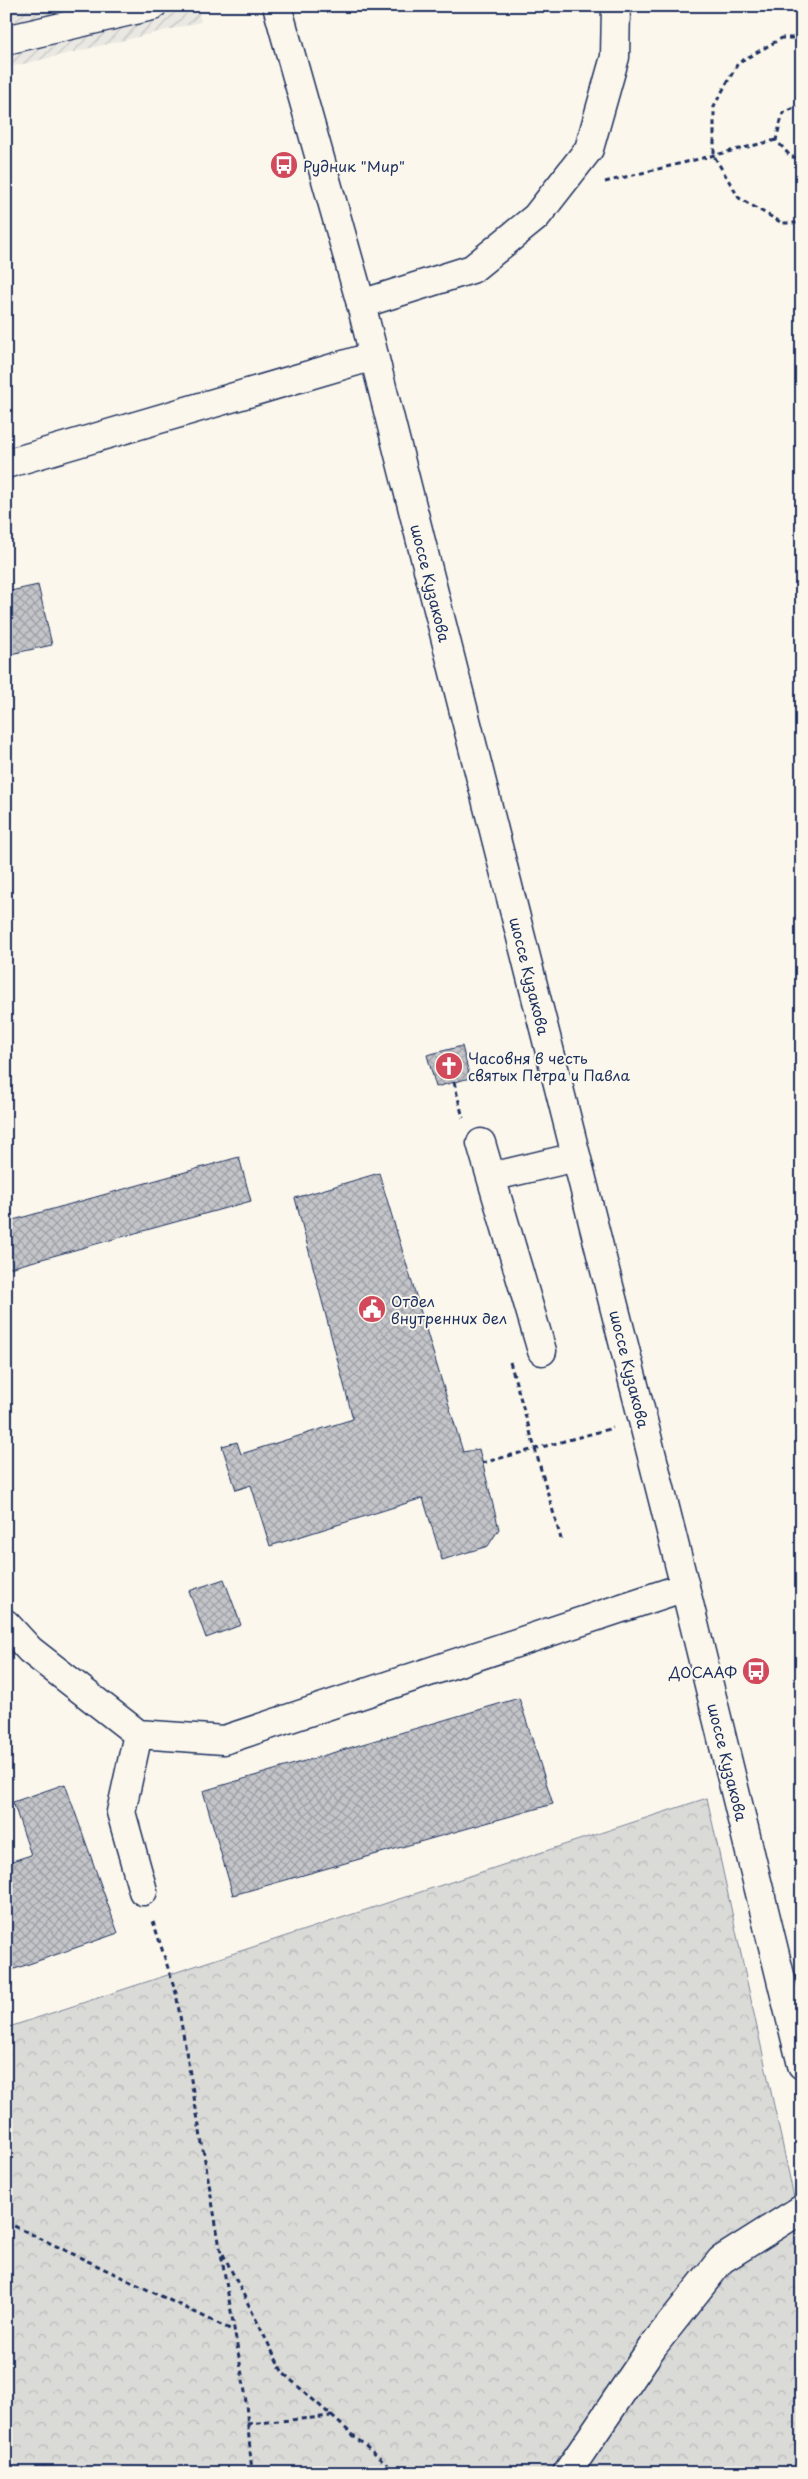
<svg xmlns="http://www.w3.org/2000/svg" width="808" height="2479" viewBox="0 0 808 2479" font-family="'Playpen Sans',sans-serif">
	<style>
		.industrial { fill: url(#industrial-furrows) }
		.forest { fill: url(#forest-crowns); stroke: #7a849a }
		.building { fill: url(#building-cross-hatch); stroke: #1b2f5e }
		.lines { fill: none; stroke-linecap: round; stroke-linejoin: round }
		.minor-casing { stroke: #1b2f5e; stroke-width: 31 }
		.major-casing { stroke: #1b2f5e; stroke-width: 31 }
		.path { stroke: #1b2f5e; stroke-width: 3; stroke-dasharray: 5 4; stroke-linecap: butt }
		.minor { stroke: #fbf7ec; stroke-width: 28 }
		.major { stroke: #fbf7ec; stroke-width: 28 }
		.labels { text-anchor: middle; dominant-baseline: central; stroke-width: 4; stroke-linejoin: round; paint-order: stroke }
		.poi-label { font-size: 15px; fill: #1b2f5e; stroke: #fbf7ec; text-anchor: start }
		.street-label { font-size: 15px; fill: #1b2f5e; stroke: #fbf7ec }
	</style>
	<defs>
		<pattern id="industrial-furrows" width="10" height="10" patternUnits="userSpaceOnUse" patternTransform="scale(1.25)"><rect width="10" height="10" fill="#eae8e2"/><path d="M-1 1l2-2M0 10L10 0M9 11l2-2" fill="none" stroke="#c8c7c4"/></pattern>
		<pattern id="forest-crowns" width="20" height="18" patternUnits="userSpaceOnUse" patternTransform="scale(1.25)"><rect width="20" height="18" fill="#dadad7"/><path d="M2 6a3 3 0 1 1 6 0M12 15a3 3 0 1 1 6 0" fill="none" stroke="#babbbb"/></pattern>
		<pattern id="building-cross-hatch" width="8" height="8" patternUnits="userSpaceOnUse" patternTransform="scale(1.25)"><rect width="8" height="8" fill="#c3c5c9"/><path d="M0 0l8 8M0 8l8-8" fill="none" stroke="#9ea0a6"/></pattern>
	</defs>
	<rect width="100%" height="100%" fill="#fbf7ec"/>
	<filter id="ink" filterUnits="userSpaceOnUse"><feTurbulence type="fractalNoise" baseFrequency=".02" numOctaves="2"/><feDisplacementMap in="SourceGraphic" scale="10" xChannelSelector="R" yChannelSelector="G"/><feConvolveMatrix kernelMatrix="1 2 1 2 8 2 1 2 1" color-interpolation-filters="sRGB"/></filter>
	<g filter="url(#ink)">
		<path class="industrial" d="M 6,6 L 197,6 L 201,22 L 6,68 Z"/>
		<path class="forest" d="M 707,1798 L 802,2234 L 802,2473 L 6,2473 L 6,2028 Z"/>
		<path class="building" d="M 38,585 L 52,645 L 6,655 L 6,592 Z
			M 462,1046 L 470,1078 L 436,1087 L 427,1055 Z
			M 239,1157 L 251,1201 L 6,1269 L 6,1222 Z
			M 379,1173 L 463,1452 L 479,1449 L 499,1529 L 488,1546 L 442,1560 L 423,1498 L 270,1546 L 251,1485 L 236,1490 L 222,1446 L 237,1442 L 241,1454 L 353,1419 L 295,1198 Z
			M 224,1579 L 241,1625 L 206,1638 L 189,1591 Z
			M 519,1698 L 553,1804 L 233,1895 L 203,1791 Z
			M 65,1784 L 118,1933 L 6,1972 L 6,1863 L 31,1855 L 13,1802 Z"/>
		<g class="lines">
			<defs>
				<path id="minor" d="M 6,40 L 152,6
					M 361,304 L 472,269 L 536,217 L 589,149 L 615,57 L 616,6
					M 6,464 L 374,356
					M 481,1143 L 542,1351
					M 491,1177 L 576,1157
					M 6,1624 L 30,1650 L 138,1734 L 224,1740 L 685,1587
					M 138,1734 L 121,1812 L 143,1891
					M 567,2473 L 653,2346 L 721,2260 L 802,2209"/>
				<path id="major" d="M 277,6 L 361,304 L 685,1587 L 802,2065"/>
			</defs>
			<use href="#minor" class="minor-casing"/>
			<use href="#major" class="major-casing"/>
			<path class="path" d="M 802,38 L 782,38 L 738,63 L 714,106 L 714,156 L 739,198 L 782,223 L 802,223
				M 802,105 L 783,113 L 776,140 L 791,157 L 802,158
				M 605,182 L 776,140
				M 454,1082 L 463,1118
				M 510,1362 L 561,1539
				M 482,1463 L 613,1428
				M 153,1921 L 176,1993 L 245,2392 L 252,2473
				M 6,2222 L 234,2331
				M 223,2254 L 283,2373 L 396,2473
				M 247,2424 L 333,2416"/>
			<use href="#minor" class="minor"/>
			<use href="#major" class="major"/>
		</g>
	</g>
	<defs>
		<symbol id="bus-disc" viewBox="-11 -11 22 22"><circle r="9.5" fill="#d1495b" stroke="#fbf7ec"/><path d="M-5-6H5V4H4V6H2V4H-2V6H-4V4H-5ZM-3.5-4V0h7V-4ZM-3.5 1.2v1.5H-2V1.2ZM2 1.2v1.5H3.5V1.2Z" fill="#fff"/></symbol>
		<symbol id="church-disc" viewBox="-11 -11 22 22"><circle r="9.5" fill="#d1495b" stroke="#fbf7ec"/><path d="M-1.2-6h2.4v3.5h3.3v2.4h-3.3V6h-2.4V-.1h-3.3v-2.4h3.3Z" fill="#fff"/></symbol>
		<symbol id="civic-disc" viewBox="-11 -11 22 22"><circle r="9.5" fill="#d1495b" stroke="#fbf7ec"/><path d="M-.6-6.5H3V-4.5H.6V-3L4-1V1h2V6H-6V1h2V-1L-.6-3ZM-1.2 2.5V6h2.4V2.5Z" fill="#fff"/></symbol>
	</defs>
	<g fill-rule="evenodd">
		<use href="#bus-disc" x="268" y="149" width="32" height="32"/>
		<use href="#church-disc" x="433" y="1050" width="32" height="32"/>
		<use href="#civic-disc" x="356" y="1293" width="32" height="32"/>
		<use href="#bus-disc" x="740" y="1655" width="32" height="32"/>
	</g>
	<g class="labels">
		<g class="poi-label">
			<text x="303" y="165">Рудник "Мир"</text>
			<text x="468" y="1057">Часовня в честь<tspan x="468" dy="17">святых Петра и Павла</tspan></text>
			<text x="391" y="1300">Отдел<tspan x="391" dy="17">внутренних дел</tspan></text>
			<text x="737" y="1671" text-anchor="end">ДОСААФ</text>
		</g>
		<g class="street-label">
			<text transform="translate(431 583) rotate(76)">шоссе Кузакова</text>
			<text transform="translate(530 976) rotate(76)">шоссе Кузакова</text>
			<text transform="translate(630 1369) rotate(76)">шоссе Кузакова</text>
			<text transform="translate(728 1762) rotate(76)">шоссе Кузакова</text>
		</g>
	</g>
	<rect width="808" height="2479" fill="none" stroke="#fbf7ec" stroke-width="25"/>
	<rect x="12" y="12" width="783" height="2454" fill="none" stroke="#1b2f5e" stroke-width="2" filter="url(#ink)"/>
</svg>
